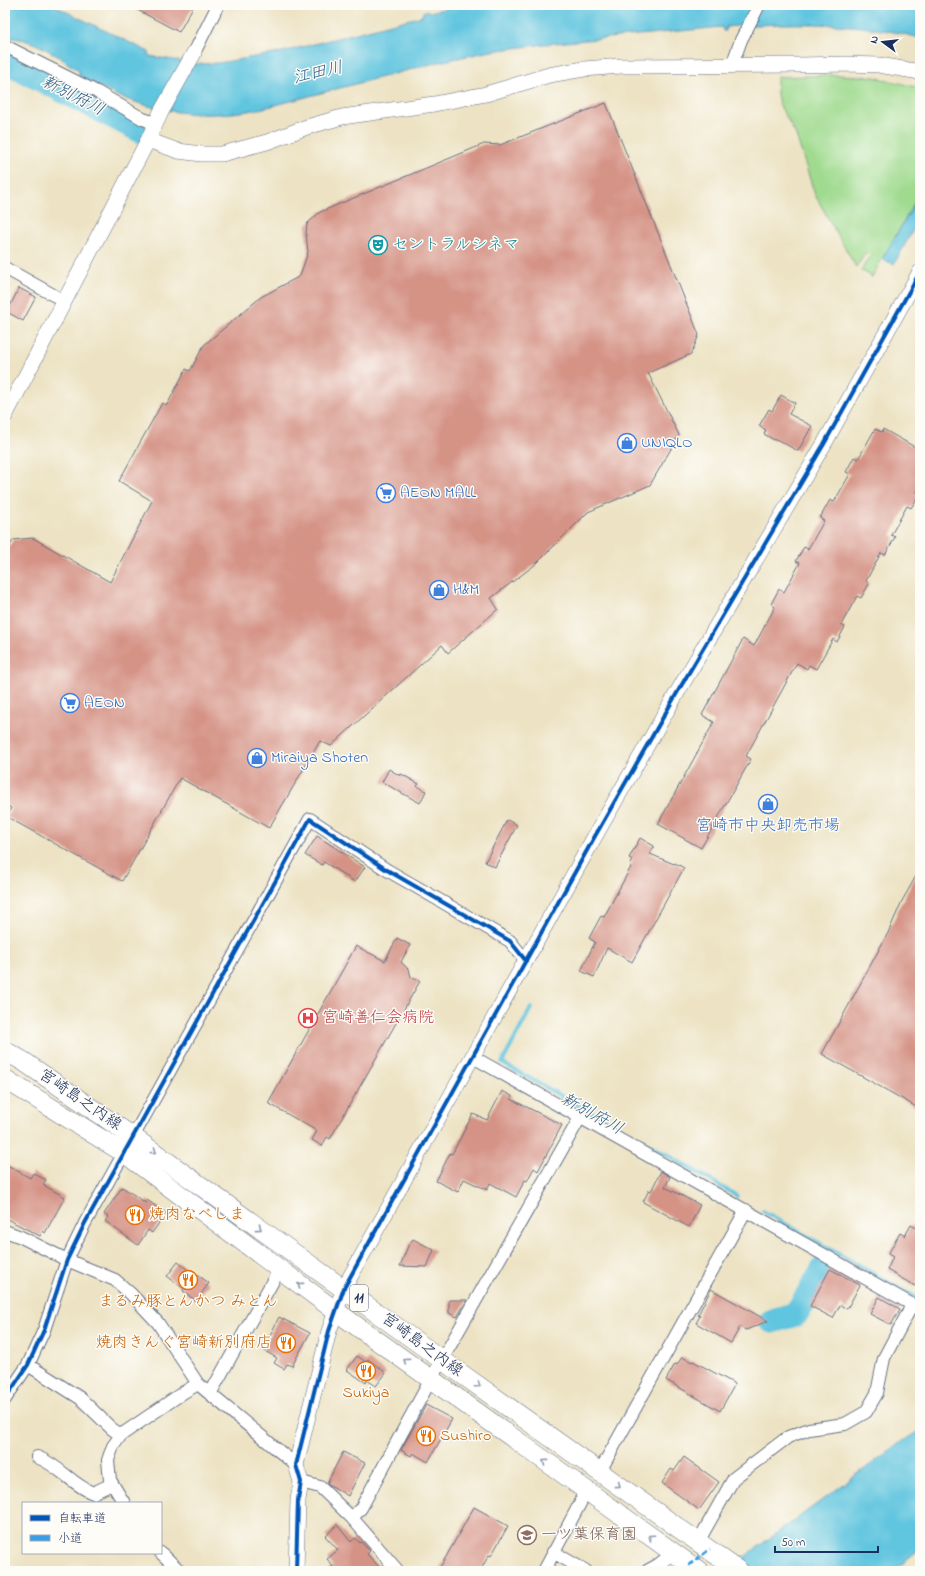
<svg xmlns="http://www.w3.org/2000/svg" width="925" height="1576" viewBox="0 0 925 1576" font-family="'Indie Flower','Klee One',sans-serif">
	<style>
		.green { fill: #9fda8e; stroke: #5d8476 }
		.water { fill: #61c5df; stroke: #3e7a9e }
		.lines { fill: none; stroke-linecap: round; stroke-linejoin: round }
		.stream { stroke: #61c5df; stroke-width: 4 }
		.river { stroke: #61c5df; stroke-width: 25 }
		.building { fill: #d59386 }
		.minor-casing { stroke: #646e82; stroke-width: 14 }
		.tertiary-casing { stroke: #646e82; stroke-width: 16 }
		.primary-casing { stroke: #646e82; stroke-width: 20 }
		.minor { stroke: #fff; stroke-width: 12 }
		.tertiary { stroke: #fff; stroke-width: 15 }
		.primary { stroke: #fff; stroke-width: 19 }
		.quiet { stroke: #3b9de6; stroke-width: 3; stroke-dasharray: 6 3; stroke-linecap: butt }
		.cycleway-casing { stroke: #fdfcf7; stroke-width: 6 }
		.cycleway { stroke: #0057b8; stroke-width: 4 }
		.oneway { stroke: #8d97ae }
		.labels { text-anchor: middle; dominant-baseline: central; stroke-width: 3; stroke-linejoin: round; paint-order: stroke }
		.shield { fill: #fdfcf7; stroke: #5f6c8c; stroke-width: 1 }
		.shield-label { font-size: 15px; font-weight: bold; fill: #1b2f5e }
		.culture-label { font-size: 16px; fill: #0d838f; stroke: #fdfcf7; text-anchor: start }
		.shop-label { font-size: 16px; fill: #366cbe; stroke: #fdfcf7; text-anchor: start }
		.health-label { font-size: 16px; fill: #be3a42; stroke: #fdfcf7; text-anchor: start }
		.street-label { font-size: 16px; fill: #1b2f5e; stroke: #fdfcf7 }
		.food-label { font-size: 16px; fill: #c56008; stroke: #fdfcf7; text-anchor: start }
		.education-label { font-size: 16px; fill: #785e54; stroke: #fdfcf7; text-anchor: start }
		.water-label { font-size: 17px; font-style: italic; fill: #305c85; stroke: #fdfcf7 }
	</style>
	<rect width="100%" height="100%" fill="#fdfcf7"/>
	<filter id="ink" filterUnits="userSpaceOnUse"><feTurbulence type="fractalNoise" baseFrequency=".025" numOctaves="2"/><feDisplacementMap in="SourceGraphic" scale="8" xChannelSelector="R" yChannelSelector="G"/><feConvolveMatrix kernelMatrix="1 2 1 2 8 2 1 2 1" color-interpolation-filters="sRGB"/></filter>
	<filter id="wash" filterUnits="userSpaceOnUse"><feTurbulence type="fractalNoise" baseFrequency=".012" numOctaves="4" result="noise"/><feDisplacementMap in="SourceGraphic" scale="16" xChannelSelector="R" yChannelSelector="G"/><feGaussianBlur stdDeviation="0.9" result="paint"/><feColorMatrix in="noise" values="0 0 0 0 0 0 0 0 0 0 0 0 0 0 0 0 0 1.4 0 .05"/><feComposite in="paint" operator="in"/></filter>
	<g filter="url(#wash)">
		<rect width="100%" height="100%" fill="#ede3c4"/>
		<path class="green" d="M 840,75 L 874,77 L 920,88 L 920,193 L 872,277 L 861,270 L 871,254 L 866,253 L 856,267 L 815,195 L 796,135 L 779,104 L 777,94 L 777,77 Z"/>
		<path class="water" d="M 5,5 L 53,5 L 149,52 L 149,56 L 197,64 L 218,63 L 279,53 L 422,16 L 423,12 L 427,10 L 429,12 L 462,5 L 920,5 L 920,38 C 875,26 828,23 781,24 C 762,25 744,25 726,27 L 726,31 L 723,31 L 722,27 L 545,44 L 491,51 L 439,62 L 268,107 C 216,119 173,116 123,98 C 108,92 93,83 79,76 L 79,71 C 59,57 37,40 12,38 L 9,41 L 5,39 Z
			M 920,195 L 920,218 L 894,264 L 882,259 Z
			M 920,1430 L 920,1550 L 893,1571 L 725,1571 L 900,1443 Z"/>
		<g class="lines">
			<path class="stream" d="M 531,1008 L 502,1063 L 666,1154 L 737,1196
				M 763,1211 L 920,1300"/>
			<path class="river" d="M 5,61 L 141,131
				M 772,1321 L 796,1314 L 826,1265"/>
		</g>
		<g id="blocks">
			<path class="building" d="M 128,5 L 194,5 L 179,32 Z
				M 606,103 L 699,335 L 691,354 L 648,373 L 679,435 L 650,485 L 588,512 L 536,564 L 491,598 L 498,609 L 448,653 L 442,645 L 331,746 L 320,741 L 269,828 L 180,778 L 122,881 L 7,817 L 11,808 L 5,804 L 5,555 L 13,540 L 33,538 L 110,582 L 152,501 L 119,481 L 162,403 L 167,405 L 186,369 L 190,371 L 204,345 L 261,297 L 300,276 L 308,252 L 306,234 L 307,224 L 320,212 L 484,144 L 500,145 Z
				M 19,288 L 36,297 L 23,321 L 7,312 Z
				M 781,395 L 795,403 L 789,414 L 812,426 L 798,451 L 776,439 L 774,440 L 764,434 L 766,430 L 759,426 L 769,409 L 772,411 Z
				M 875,429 L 882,432 L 883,429 L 920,450 L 920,484 L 916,491 L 920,494 L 911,508 L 907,506 L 891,535 L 895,537 L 885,555 L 881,553 L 866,581 L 869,584 L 861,598 L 857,596 L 841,625 L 845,627 L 837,642 L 833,639 L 816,669 L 809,665 L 807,669 L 797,663 L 746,756 L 751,759 L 701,848 L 658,824 L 714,722 L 702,715 L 743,639 L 754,646 L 775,607 L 771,604 L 779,589 L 784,592 L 800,563 L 796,561 L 804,547 L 808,549 L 824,521 L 820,518 L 830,500 L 834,502 L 850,474 L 846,472 L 854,457 L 858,459 Z
				M 389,769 L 400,776 L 401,774 L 419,784 L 417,786 L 426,791 L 420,803 L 382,782 Z
				M 507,820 L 517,825 L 495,867 L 485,862 Z
				M 317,836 L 365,867 L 355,882 L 324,862 L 322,865 L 305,855 Z
				M 640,838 L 654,846 L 650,854 L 674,864 L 675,863 L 684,868 L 632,962 L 607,948 L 594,977 L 581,971 L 595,942 L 589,938 L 601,916 L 604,917 L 631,867 L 630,866 L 633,860 L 629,858 Z
				M 920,869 L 920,1109 L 822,1054 L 888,933 L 902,901 Z
				M 397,938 L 410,945 L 401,962 L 409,970 L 411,977 L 420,981 L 330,1139 L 327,1137 L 322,1146 L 312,1140 L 317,1131 L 268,1103 L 356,946 L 385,961 Z
				M 502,1091 L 512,1096 L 511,1099 L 562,1125 L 538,1171 L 534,1168 L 527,1181 L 525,1180 L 516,1197 L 490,1183 L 487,1190 L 464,1179 L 458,1192 L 436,1181 L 450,1153 L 452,1154 L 473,1114 L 487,1120 Z
				M 9,1166 L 30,1178 L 33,1173 L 46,1180 L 43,1185 L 65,1197 L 45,1233 L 43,1231 L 40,1236 L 5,1218 L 5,1173 Z
				M 661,1171 L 670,1177 L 665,1187 L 700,1205 L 689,1227 L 643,1202 L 649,1190 L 651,1191 Z
				M 122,1187 L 146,1203 L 147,1200 L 166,1213 L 152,1233 L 148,1230 L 138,1245 L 105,1221 L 108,1217 L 104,1214 Z
				M 911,1225 L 920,1230 L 920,1276 L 915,1286 L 887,1270 L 893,1257 L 888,1254 L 900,1233 L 905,1236 Z
				M 413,1239 L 434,1250 L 427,1267 L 400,1266 L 408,1246 Z
				M 178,1262 L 191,1272 L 192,1271 L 209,1283 L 196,1301 L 183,1291 L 184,1289 L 167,1276 Z
				M 830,1269 L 860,1285 L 847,1309 L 840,1305 L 833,1318 L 810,1306 Z
				M 711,1289 L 768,1321 L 746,1330 L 740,1327 L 731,1343 L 696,1323 L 700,1316 L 698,1315 Z
				M 879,1297 L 900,1309 L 891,1325 L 870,1314 Z
				M 449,1300 L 467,1300 L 457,1317 L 449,1313 Z
				M 279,1317 L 310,1333 L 292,1366 L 287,1364 L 284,1369 L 274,1363 L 277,1358 L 263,1350 Z
				M 357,1356 L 366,1362 L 368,1359 L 386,1373 L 376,1386 L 367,1380 L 366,1383 L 347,1370 Z
				M 682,1357 L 692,1362 L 693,1361 L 735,1384 L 720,1411 L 666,1380 L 675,1364 L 677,1365 Z
				M 426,1405 L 452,1419 L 428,1462 L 413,1453 L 411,1456 L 401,1450 Z
				M 343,1452 L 365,1463 L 348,1496 L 327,1483 Z
				M 684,1457 L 719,1482 L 699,1510 L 662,1483 L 671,1469 L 674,1471 Z
				M 474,1507 L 508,1526 L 491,1556 L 489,1555 L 480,1571 L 438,1571 Z
				M 337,1525 L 351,1542 L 355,1538 L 360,1543 L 361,1542 L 370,1551 L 367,1554 L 383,1571 L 327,1571 L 333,1566 L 327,1559 L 338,1550 L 325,1536 Z"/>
		</g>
	</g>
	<g filter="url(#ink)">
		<use href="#blocks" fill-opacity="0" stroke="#646e82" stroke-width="1"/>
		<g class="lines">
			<defs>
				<path id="minor" d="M 5,46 L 97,92 L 143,119 L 156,123
					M 194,53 L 218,5
					M 732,65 L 741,40 L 759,5
					M 5,268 L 64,301
					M 473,1057 L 920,1309
					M 5,1231 L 21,1237 L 67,1260 L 115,1280 L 131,1294 L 158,1323 L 198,1384 L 296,1465
					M 28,1365 L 80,1398 L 112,1429 L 121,1435
					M 210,1394 L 279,1270
					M 5,1399 L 28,1365 L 44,1330 L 67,1260 L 85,1223 L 310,819 L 387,870 L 510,941 L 526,961
					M 37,1457 C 59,1465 72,1485 93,1493 L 112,1484
					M 600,1471 L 746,1210
					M 301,1482 L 320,1487 L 352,1518 L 398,1571
					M 124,1503 L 110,1480 L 108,1460 L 113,1446 L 121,1435 L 184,1392 L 198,1384
					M 352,1518 L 361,1508 L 431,1379 L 581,1116
					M 698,1542 L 734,1478 L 788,1437 L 809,1429 L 845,1424 L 866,1412 L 877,1393 L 884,1358 L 912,1305
					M 553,1552 L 586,1571
					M 161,1553 L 180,1571
					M 544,1571 L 586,1492
					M 647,1571 L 658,1565 L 673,1553"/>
				<path id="tertiary" d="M 148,140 L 178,151 L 202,154 L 222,154 L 267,142 L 307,127 L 342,117 L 434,104 L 486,94 L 549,75 L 584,69 L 621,66 L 799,65 L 847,64 L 879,65 L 920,72
					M 5,416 L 148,140 L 161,112 L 194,53
					M 296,1571 L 298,1500 L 301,1482 L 296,1465 L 329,1331 L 344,1288 L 595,836 L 681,686 L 824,444 L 920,272"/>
				<path id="primary" d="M 5,1051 L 23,1061 L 133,1137 L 442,1360 L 739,1571
					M 5,1079 L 124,1153 L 337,1312 L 699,1571"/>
			</defs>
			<use href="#minor" class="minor-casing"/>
			<use href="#tertiary" class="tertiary-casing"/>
			<use href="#primary" class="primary-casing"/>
			<use href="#minor" class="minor"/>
			<use href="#tertiary" class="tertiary"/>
			<use href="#primary" class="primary"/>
			<path class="quiet" d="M 681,1571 L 710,1549"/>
			<defs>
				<path id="cycleway" d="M 5,1399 L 28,1365 L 44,1330 L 67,1260 L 85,1223 L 310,819 L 387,870 L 510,941 L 526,961
					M 296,1571 L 298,1500 L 301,1482 L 296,1465 L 329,1331 L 344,1288 L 595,836 L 681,686 L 824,444 L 920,272"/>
			</defs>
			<use href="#cycleway" class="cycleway-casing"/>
			<use href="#cycleway" class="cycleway"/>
		</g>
		<defs><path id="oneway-chevron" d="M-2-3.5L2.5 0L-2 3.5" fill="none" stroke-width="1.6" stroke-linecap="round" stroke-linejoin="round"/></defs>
		<g class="oneway">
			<use href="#oneway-chevron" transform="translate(154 1151) rotate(36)"/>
			<use href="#oneway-chevron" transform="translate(259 1228) rotate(36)"/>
			<use href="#oneway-chevron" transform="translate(300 1285) rotate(-144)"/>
			<use href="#oneway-chevron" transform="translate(406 1361) rotate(-144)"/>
			<use href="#oneway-chevron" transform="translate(478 1385) rotate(35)"/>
			<use href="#oneway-chevron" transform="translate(545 1462) rotate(-144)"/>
			<use href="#oneway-chevron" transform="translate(618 1485) rotate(36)"/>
			<use href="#oneway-chevron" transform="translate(651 1537) rotate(-145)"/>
		</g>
	</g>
	<defs>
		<symbol id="theatre-ring" viewBox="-11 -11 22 22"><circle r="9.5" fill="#fdfcf7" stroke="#0f9aa8" stroke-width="1.5"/><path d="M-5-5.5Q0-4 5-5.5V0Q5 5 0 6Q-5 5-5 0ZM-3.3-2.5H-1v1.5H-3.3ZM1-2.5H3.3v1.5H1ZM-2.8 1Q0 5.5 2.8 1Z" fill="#0f9aa8"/></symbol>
		<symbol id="shop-ring" viewBox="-11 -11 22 22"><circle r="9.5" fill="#fdfcf7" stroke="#3f7fe0" stroke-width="1.5"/><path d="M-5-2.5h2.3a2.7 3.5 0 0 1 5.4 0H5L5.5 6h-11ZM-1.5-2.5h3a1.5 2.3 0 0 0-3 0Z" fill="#3f7fe0"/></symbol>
		<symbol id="supermarket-ring" viewBox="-11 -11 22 22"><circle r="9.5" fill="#fdfcf7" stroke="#3f7fe0" stroke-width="1.5"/><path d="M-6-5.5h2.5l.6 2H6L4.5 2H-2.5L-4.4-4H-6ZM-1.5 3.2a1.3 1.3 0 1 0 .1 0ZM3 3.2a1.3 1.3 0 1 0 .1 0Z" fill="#3f7fe0"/></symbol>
		<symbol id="hospital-ring" viewBox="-11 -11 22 22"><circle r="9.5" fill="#fdfcf7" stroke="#e0444e" stroke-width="1.5"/><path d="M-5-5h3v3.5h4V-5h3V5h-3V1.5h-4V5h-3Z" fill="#e0444e"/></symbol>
		<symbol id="restaurant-ring" viewBox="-11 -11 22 22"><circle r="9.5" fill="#fdfcf7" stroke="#e8710a" stroke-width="1.5"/><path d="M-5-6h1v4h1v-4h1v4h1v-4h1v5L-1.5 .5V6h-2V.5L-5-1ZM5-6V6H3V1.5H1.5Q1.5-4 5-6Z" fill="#e8710a"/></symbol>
		<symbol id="school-ring" viewBox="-11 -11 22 22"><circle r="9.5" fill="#fdfcf7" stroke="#8d6e63" stroke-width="1.5"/><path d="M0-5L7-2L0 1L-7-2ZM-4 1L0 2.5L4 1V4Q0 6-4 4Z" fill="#8d6e63"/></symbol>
	</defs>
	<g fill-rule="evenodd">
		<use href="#theatre-ring" x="367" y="234" width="22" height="22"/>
		<use href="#shop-ring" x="616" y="432" width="22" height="22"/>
		<use href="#supermarket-ring" x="375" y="482" width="22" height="22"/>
		<use href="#shop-ring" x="428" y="579" width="22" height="22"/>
		<use href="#supermarket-ring" x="59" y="692" width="22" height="22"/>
		<use href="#shop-ring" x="246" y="747" width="22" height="22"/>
		<use href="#shop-ring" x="757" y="793" width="22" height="22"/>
		<use href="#hospital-ring" x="297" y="1007" width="22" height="22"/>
		<use href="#restaurant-ring" x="124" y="1204" width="22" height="22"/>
		<use href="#restaurant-ring" x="177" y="1269" width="22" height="22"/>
		<use href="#restaurant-ring" x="275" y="1332" width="22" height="22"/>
		<use href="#restaurant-ring" x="355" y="1360" width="22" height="22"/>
		<use href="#restaurant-ring" x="415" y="1425" width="22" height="22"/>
		<use href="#school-ring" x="516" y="1524" width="22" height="22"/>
	</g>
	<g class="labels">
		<rect class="shield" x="350" y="1285" width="18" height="26" rx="3"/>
		<g class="shield-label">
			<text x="359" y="1298">11</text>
		</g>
		<g class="culture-label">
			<text x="392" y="245">セントラルシネマ</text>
		</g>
		<g class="shop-label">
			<text x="641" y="443">UNIQLO</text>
			<text x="400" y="493">AEON MALL</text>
			<text x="453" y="590">H&amp;M</text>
			<text x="84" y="703">AEON</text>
			<text x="271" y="758">Miraiya Shoten</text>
			<text x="768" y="826" text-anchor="middle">宮崎市中央卸売市場</text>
		</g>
		<g class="health-label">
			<text x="322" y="1018">宮崎善仁会病院</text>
		</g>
		<g class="street-label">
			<text transform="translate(80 1100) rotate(34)">宮崎島之内線</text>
			<text transform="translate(422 1345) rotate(36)">宮崎島之内線</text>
		</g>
		<g class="food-label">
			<text x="149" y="1215">焼肉なべしま</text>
			<text x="188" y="1302" text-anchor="middle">まるみ豚とんかつ みとん</text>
			<text x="272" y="1343" text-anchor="end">焼肉きんぐ宮崎新別府店</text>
			<text x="366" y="1393" text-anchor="middle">Sukiya</text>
			<text x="440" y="1436">Sushiro</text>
		</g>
		<g class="education-label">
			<text x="541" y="1535">一ツ葉保育園</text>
		</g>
		<g class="water-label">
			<text transform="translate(318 73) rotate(-13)">江田川</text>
			<text transform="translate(73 96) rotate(27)">新別府川</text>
			<text transform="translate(592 1114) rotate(29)">新別府川</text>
		</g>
	</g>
	<rect width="925" height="1576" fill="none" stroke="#fdfcf7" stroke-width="20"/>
	<rect x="22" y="1502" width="140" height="52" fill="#fdfcf7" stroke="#a3aaba"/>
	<rect x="30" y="1515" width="20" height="6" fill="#0057b8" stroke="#a3aaba"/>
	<text x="58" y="1522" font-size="12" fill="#1b2f5e">自転車道</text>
	<rect x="30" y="1535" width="20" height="6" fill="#3b9de6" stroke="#a3aaba"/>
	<text x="58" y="1542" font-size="12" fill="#1b2f5e">小道</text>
	<g transform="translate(883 42) rotate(285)" stroke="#fdfcf7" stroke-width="3" paint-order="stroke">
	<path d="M0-3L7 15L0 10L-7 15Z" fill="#1b2f5e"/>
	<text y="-6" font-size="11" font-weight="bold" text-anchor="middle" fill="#1b2f5e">N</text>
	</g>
	<path d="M775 1546v6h103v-6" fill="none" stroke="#1b2f5e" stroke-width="2"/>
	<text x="781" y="1546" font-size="12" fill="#1b2f5e" stroke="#fdfcf7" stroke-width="3" paint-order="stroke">50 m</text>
</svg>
